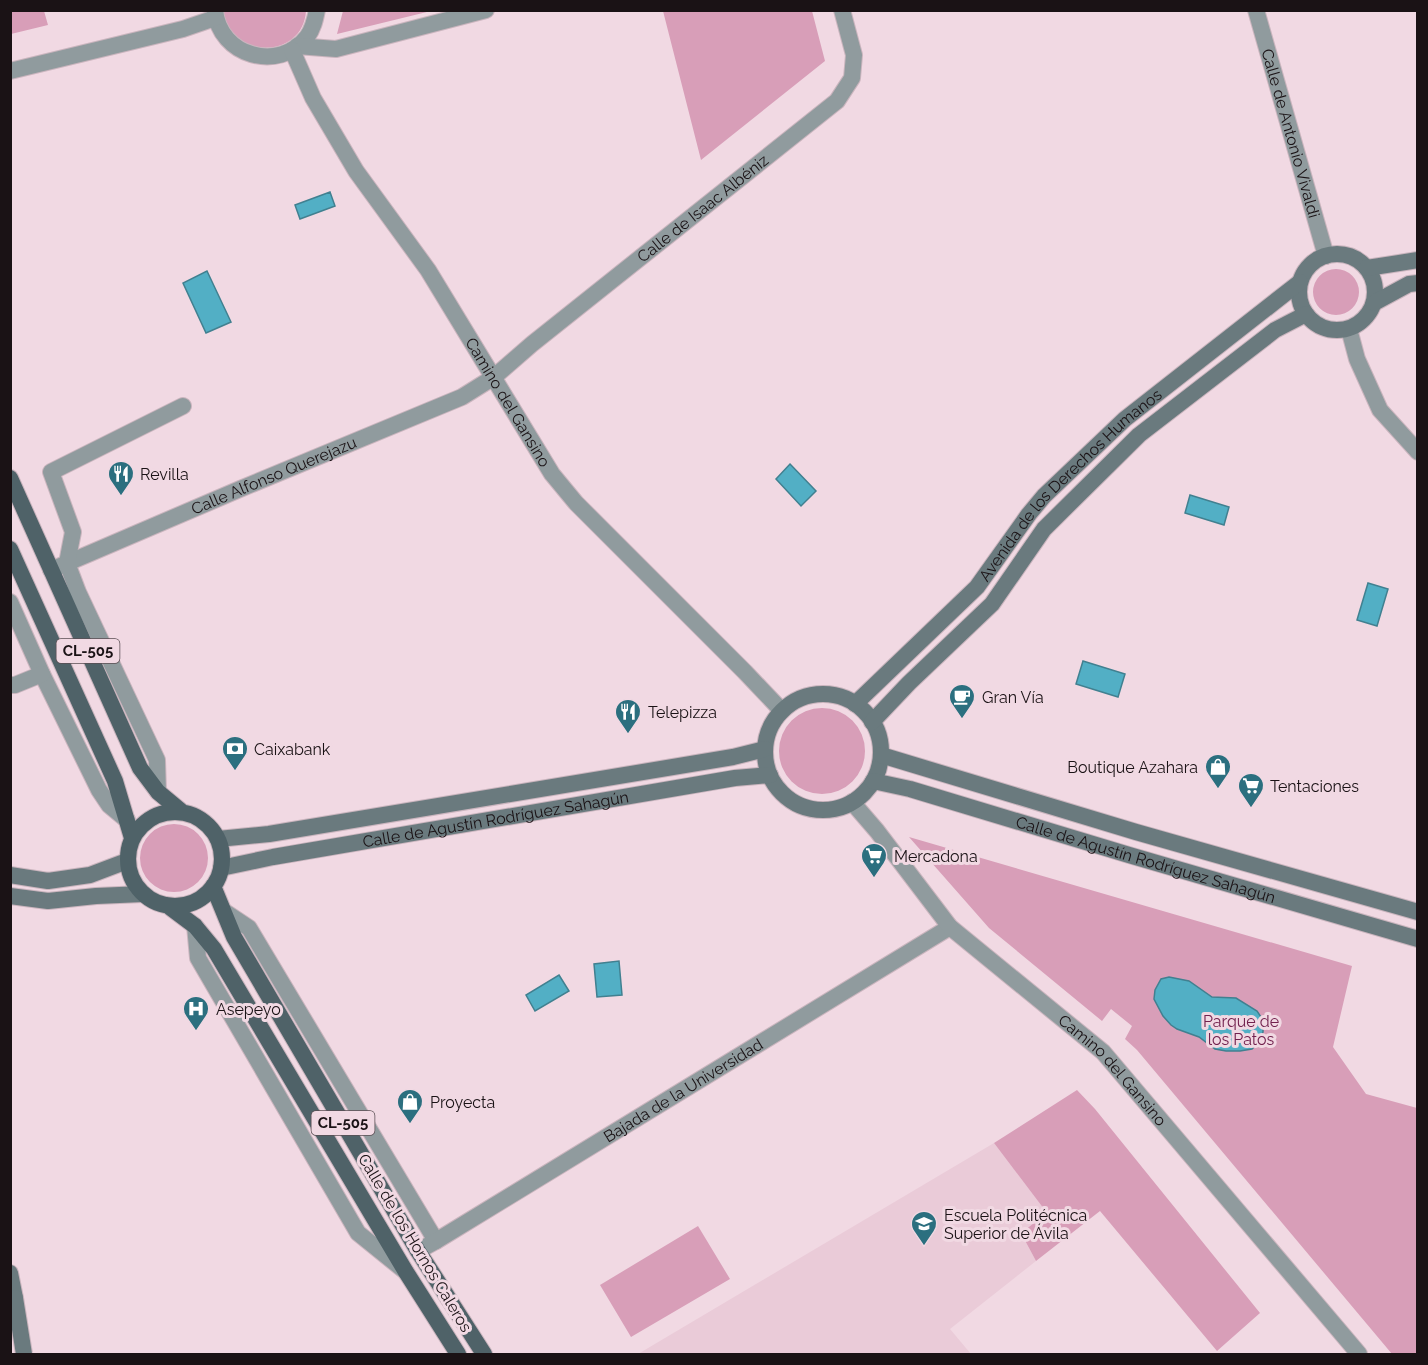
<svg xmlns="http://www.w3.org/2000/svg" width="1428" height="1365" viewBox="0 0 1428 1365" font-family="Raleway,sans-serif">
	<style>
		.built { fill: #eacbd8 }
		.green { fill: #d89eb8 }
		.water { fill: #52afc5; stroke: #418090; stroke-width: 1.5 }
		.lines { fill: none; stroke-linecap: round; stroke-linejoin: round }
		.minor-casing { stroke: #cab5be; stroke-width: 18 }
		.tertiary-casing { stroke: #cab5be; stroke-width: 18 }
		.secondary-casing { stroke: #cab5be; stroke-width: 18 }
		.primary-casing { stroke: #cab5be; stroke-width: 18 }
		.minor { stroke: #909b9e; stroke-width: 16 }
		.tertiary { stroke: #909b9e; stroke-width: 16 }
		.secondary { stroke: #6a7a7e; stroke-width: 16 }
		.primary { stroke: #4f6268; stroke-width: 16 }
		.secondary-bridge-casing { stroke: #cab5be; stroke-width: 18; stroke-linecap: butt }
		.secondary-bridge { stroke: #6a7a7e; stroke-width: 16 }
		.labels { text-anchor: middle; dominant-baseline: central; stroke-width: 6; stroke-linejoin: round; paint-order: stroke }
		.shield { fill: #f1d9e3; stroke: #5a4e53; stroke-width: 1.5 }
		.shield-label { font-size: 15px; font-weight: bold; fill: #1a1215 }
		.street-label { font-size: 16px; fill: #1a1215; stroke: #f1d9e3 }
		.poi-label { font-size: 16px; fill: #1a1215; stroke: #f1d9e3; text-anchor: start }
		.park-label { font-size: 16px; fill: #72214e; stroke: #f1d9e3 }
	</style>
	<rect width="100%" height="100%" fill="#f1d9e3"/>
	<path class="built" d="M 994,1143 L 1047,1213 L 1021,1233 L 1036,1261 L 950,1329 L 971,1354 L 638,1354 Z"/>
	<path class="green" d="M 10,11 L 44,11 L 48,25 L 11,34 Z
		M 223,11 L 306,11 C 303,60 229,60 223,11 Z
		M 343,11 L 343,10 L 431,11 L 337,34 Z
		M 663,11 L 812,11 L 825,61 L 701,160 Z
		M1313 292a23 23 0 1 1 46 0a23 23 0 1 1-46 0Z
		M779 751a43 43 0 1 1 86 0a43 43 0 1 1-86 0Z
		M140 858a34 34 0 1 1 68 0a34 34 0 1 1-68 0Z
		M 909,837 L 1352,966 L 1333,1047 L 1366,1094 L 1417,1108 L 1417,1354 L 1392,1354 L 1137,1050 L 1125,1039 L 1132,1026 L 1111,1009 L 1102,1021 L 989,928 Z
		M 1077,1090 L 1095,1109 L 1260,1313 L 1217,1351 L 1100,1211 L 1036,1261 L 1021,1233 L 1047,1213 L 994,1143 Z
		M 698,1226 L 730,1279 L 631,1337 L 600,1285 Z"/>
	<path class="water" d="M 330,192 L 335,206 L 300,219 L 295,205 Z
		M 207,271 L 231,322 L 206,333 L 183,283 Z
		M 790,464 L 816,491 L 801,506 L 776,479 Z
		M 1190,495 L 1229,507 L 1224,525 L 1185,513 Z
		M 1368,583 L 1388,589 L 1377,626 L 1357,620 Z
		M 1083,661 L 1125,674 L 1118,697 L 1076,684 Z
		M 619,961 L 622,995 L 597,997 L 594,964 Z
		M 559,975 L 569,991 L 535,1011 L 526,995 Z
		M 1169,977 L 1189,981 L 1212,997 L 1236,998 L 1257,1011 L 1263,1020 L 1263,1032 L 1258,1043 L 1252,1049 L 1240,1051 L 1226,1051 L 1215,1049 L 1199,1037 L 1177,1029 L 1171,1025 L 1163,1016 L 1154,999 L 1155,990 L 1161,979 Z"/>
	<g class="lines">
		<defs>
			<g id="minor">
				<path d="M 1349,329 L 1357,359 L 1380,410 L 1418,452"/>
				<path id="s1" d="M 51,570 L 240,489 L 462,397 L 494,377 L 532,344 L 837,101 L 852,78 L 854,55 L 842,10"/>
				<path d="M 10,602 L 42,674 L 99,790 L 109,805 L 127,820"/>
				<path d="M 10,685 L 15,685 L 42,674"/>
				<path d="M 158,792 L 157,760 L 78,592 L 67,563 L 73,532 L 51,472 L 183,406"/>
				<path d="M 225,912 L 249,928 L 436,1241"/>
				<path d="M 195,926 L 198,958 L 358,1233 L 405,1271"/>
				<path id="s2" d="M 418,1251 L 436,1241 L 950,927"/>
			</g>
			<g id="tertiary">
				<path d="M 215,10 C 219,56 279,73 307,37 C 313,29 315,20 317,10"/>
				<path id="s3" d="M 1256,10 L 1326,256"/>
				<path d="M 297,46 L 336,49 L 486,10"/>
				<path id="s4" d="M 292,50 L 313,98 L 356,171 L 428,270 L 552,474 L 576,503 L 745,672 L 782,711"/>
				<path d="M 10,71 L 183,29 L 215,18"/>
				<path id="s5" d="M 852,802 L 877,831 L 950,927 L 1103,1052 L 1359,1354"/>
			</g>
			<g id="secondary">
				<circle cx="1337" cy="292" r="38"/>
				<path d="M 1367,268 L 1418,260"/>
				<path d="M 1374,303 L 1409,284 L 1418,283"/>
				<circle cx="823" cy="752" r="58"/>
				<path id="s6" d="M 855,704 L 977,587 L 1029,514 L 1044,496 L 1125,419 L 1300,282"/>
				<path d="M 872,722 L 909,683 L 992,604 L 1044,529 L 1139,435 L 1275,330 L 1306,314"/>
				<path d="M 881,755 L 1136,832 L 1418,912"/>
				<path id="s7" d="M 873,781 L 910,789 L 1129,855 L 1418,939"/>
				<path d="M 218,839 L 269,834 L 733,757 L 765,749"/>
				<path id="s8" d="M 221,868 L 273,857 L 735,778 L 770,775"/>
				<path d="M 10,875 L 48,881 L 90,875 L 127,861"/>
				<path d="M 10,896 L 48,901 L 96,896 L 143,894"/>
				<path d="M 10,1273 L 15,1298"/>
			</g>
			<path id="primary" d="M 10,478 L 140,768 L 158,792 L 182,812
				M 10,549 L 115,781 L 132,838
				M128 859a47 47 0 1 1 94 0a47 47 0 1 1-94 0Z
				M 213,886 L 234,937 L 418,1251 L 484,1354
				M 167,905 L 195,926 L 214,949 L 406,1272 L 458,1354"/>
		</defs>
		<use href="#minor" class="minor-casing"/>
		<use href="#tertiary" class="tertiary-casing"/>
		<use href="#secondary" class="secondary-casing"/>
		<use href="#primary" class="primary-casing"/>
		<use href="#minor" class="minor"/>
		<use href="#tertiary" class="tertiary"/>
		<use href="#secondary" class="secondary"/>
		<use href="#primary" class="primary"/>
		<defs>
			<path id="secondary-bridge" d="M 15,1298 L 24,1354"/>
		</defs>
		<use href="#secondary-bridge" class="secondary-bridge-casing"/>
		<use href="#secondary-bridge" class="secondary-bridge"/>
	</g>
	<defs>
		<symbol id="restaurant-pin" viewBox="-11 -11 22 30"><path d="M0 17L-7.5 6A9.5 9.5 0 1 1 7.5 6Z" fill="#2b6f7f" stroke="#f1d9e3"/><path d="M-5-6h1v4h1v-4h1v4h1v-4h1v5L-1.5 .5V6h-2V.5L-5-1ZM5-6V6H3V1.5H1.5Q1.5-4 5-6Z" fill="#fff"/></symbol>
		<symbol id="cafe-pin" viewBox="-11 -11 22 30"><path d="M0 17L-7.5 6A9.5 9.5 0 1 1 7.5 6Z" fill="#2b6f7f" stroke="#f1d9e3"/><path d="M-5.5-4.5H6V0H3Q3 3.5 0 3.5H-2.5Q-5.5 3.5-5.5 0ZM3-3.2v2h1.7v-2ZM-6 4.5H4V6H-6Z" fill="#fff"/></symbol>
		<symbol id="bank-pin" viewBox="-11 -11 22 30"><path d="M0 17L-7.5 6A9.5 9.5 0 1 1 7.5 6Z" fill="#2b6f7f" stroke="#f1d9e3"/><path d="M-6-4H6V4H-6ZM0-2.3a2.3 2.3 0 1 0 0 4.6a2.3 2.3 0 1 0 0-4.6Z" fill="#fff"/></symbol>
		<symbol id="shop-pin" viewBox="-11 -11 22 30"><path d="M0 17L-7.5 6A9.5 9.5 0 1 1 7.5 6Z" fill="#2b6f7f" stroke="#f1d9e3"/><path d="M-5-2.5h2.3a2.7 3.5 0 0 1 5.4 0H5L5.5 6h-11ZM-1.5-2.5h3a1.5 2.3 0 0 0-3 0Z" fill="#fff"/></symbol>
		<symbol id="supermarket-pin" viewBox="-11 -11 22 30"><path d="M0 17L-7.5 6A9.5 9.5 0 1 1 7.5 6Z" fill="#2b6f7f" stroke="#f1d9e3"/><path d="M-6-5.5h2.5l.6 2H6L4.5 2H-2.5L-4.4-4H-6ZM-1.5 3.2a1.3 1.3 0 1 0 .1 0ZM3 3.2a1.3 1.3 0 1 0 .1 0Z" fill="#fff"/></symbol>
		<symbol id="hospital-pin" viewBox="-11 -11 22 30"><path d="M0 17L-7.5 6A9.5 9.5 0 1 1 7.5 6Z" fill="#2b6f7f" stroke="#f1d9e3"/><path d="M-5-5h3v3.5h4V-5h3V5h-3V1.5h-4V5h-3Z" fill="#fff"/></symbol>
		<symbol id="university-pin" viewBox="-11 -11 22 30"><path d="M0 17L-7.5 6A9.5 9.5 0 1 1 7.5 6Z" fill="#2b6f7f" stroke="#f1d9e3"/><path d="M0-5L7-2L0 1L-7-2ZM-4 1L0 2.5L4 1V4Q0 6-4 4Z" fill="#fff"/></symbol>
	</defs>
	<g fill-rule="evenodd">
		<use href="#restaurant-pin" x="106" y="459" width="30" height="40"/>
		<use href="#cafe-pin" x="947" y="682" width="30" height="40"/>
		<use href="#restaurant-pin" x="613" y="697" width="30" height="40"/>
		<use href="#bank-pin" x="220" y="734" width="30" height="40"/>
		<use href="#shop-pin" x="1203" y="752" width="30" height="40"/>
		<use href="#supermarket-pin" x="1236" y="771" width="30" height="40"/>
		<use href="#supermarket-pin" x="859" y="841" width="30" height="40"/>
		<use href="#hospital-pin" x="181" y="994" width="30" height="40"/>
		<use href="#shop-pin" x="395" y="1087" width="30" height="40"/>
		<use href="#university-pin" x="909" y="1209" width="30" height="40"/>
	</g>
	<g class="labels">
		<g class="shield">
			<rect x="56.5" y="639" width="63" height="24" rx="4.5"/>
			<rect x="311.5" y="1111" width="63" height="24" rx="4.5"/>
		</g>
		<g class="shield-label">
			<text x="88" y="651">CL-505</text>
			<text x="343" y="1123">CL-505</text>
		</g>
		<g class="street-label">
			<text stroke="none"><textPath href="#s3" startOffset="128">Calle de Antonio Vivaldi</textPath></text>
			<text stroke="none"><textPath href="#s1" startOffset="752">Calle de Isaac Albéniz</textPath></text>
			<text stroke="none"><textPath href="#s4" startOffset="414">Camino del Gansino</textPath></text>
			<text stroke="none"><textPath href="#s1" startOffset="242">Calle Alfonso Querejazu</textPath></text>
			<text stroke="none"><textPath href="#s6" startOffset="308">Avenida de los Derechos Humanos</textPath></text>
			<text stroke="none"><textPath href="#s8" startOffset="279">Calle de Agustín Rodríguez Sahagún</textPath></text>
			<text stroke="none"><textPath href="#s7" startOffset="284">Calle de Agustín Rodríguez Sahagún</textPath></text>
			<text stroke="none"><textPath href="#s5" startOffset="376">Camino del Gansino</textPath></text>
			<text stroke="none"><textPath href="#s2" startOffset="310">Bajada de la Universidad</textPath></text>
			<text transform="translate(415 1243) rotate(59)">Calle de los Hornos Caleros</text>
		</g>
		<g class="poi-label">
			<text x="140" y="474">Revilla</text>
			<text x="982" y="697">Gran Vía</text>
			<text x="648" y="712">Telepizza</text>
			<text x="254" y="749">Caixabank</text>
			<text x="1198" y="767" text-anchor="end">Boutique Azahara</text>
			<text x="1270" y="786">Tentaciones</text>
			<text x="894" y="856">Mercadona</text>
			<text x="216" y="1009">Asepeyo</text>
			<text x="430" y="1102">Proyecta</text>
			<text x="944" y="1215">Escuela Politécnica<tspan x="944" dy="18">Superior de Ávila</tspan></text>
		</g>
		<g class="park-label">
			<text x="1241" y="1021">Parque de<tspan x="1241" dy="18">los Patos</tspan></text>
		</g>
	</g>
	<rect width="1428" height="1365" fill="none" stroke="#1a1215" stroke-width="24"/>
</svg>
